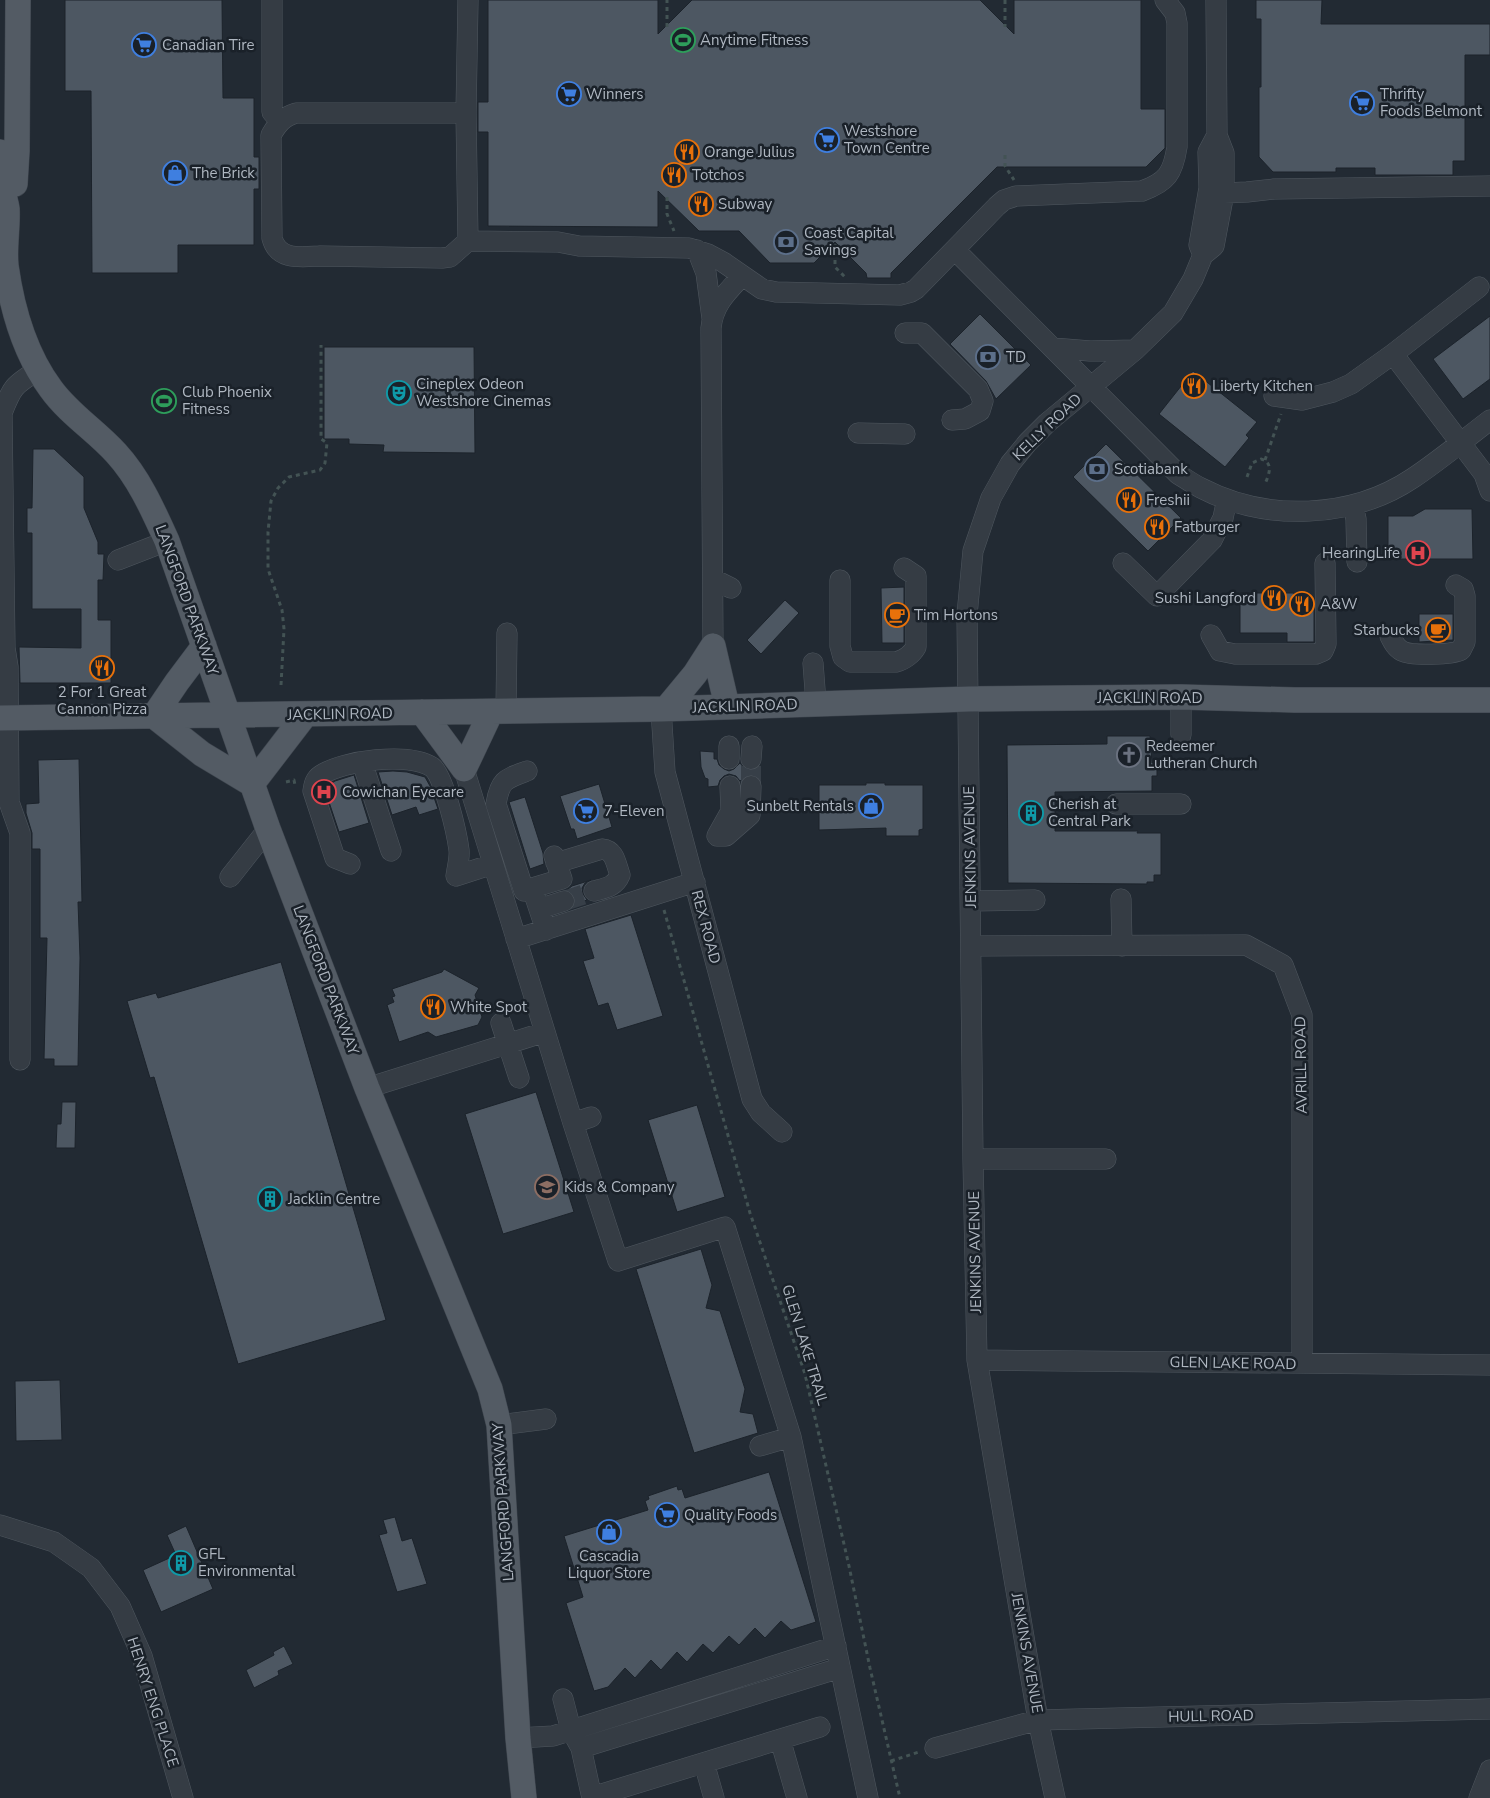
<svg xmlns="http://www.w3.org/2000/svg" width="1490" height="1798" viewBox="0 0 1490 1798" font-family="'Nunito Sans',sans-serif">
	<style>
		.building { fill: #4d5762; stroke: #1c232b }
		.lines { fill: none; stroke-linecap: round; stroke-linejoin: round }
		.minor-tunnel { stroke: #373f48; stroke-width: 20; stroke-dasharray: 20 10; stroke-linecap: butt }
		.minor-casing { stroke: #4f575f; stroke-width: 21 }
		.major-casing { stroke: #3e454e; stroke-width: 26 }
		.path { stroke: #435354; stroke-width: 3; stroke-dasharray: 4 4; stroke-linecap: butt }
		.minor { stroke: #353c44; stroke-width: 20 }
		.major { stroke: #535b64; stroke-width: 25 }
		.labels { text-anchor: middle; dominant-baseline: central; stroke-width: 5; stroke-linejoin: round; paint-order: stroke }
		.poi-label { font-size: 15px; fill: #afb7c1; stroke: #1a2129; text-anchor: start }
		.street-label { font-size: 15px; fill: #afb7c1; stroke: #1a2129 }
	</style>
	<rect width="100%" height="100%" fill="#222a33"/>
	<path class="building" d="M 65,0 L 222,0 L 223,98 L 254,98 L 254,157 L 259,157 L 259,189 L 254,189 L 254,245 L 178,245 L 178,273 L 92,273 L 91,91 L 65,91 Z
		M 488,0 L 658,0 L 658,34 L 692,0 L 980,0 L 1014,34 L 1014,0 L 1141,0 L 1141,109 L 1165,109 L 1165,148 L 1146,167 L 997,167 L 891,273 L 891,278 L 867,278 L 866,273 L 835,242 L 814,263 L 770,263 L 739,231 L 699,231 L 658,191 L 658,227 L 488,226 L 488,132 L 478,132 L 478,102 L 488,102 Z
		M 1256,0 L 1322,0 L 1321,24 L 1490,24 L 1490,55 L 1465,55 L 1465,161 L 1453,161 L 1453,175 L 1375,175 L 1375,168 L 1336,168 L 1336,172 L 1273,172 L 1259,157 L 1259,87 L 1261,87 L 1261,19 L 1256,19 Z
		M 980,314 L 1031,365 L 996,399 L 986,381 L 950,344 Z
		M 1490,316 L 1490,379 L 1463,399 L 1433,359 Z
		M 324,347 L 474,347 L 475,453 L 383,452 L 384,445 L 349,444 L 349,439 L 324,439 Z
		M 1193,371 L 1257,422 L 1246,435 L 1249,438 L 1225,467 L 1159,414 Z
		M 1106,444 L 1181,518 L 1148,551 L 1073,477 Z
		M 33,449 L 54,449 L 84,477 L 84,508 L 98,542 L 98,554 L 104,554 L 103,580 L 98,580 L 98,620 L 111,620 L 111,683 L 20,683 L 19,647 L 81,648 L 81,609 L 32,609 L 32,533 L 27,533 L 27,508 L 32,508 Z
		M 1425,509 L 1472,509 L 1473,559 L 1388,559 L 1388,516 L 1413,516 Z
		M 904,587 L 904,643 L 882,643 L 881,588 Z
		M 1240,593 L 1294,593 L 1294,597 L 1314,597 L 1314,642 L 1287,642 L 1287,633 L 1240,633 Z
		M 785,600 L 799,613 L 761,654 L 747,640 Z
		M 1419,614 L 1453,614 L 1453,640 L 1419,642 Z
		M 1107,736 L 1150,736 L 1152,763 L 1157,763 L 1157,776 L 1152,776 L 1152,791 L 1055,792 L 1055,831 L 1138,831 L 1137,833 L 1161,833 L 1161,875 L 1154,875 L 1154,882 L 1147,882 L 1147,884 L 1008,883 L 1007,745 L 1107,744 Z
		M 700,751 L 714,752 L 714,759 L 717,759 L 719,765 L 724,769 L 729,771 L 734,769 L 740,763 L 744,768 L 750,771 L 757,769 L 757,776 L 752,774 L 746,775 L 740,781 L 736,776 L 729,774 L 724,776 L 720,780 L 718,786 L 708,787 L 708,779 L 705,778 L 701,767 Z
		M 79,759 L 82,902 L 78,902 L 80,958 L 78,1066 L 54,1066 L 54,1059 L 44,1059 L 47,938 L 40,938 L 40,849 L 32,849 L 32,833 L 26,813 L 26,804 L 39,803 L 38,760 Z
		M 393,771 L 407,772 L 425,777 L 430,786 L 438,809 L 419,815 L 416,807 L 392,815 L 378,772 Z
		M 354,775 L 369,823 L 339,832 L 325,790 L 326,787 L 335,781 Z
		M 866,783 L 885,783 L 885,785 L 923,785 L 923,829 L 919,830 L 919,836 L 886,836 L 886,828 L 819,830 L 819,785 L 866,785 Z
		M 599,784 L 612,827 L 577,839 L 574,829 L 571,829 L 560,796 Z
		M 525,797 L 543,853 L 544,864 L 530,869 L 509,802 Z
		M 591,880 L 585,883 L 582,888 L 583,894 L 587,900 L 575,904 L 575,897 L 572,892 L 567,890 L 572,886 Z
		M 631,915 L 663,1016 L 617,1030 L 608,1003 L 598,1006 L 583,961 L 594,958 L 585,929 Z
		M 281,962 L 386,1320 L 238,1364 L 154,1077 L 150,1078 L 127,1001 L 156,993 L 158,998 Z
		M 444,969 L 479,988 L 475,995 L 482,1017 L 478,1025 L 436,1037 L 428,1032 L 399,1042 L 387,1005 L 394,1002 L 392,997 L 395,996 L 392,989 L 442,972 Z
		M 536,1092 L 574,1212 L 503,1234 L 465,1114 Z
		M 62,1102 L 76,1102 L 75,1148 L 56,1148 L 57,1124 L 61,1124 Z
		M 697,1105 L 725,1197 L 677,1212 L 648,1120 Z
		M 701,1249 L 712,1285 L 706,1308 L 720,1311 L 745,1389 L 740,1412 L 753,1414 L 758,1433 L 694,1453 L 636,1269 Z
		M 60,1380 L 62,1440 L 16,1441 L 15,1381 Z
		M 769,1472 L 816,1622 L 791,1630 L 781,1621 L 765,1638 L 755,1628 L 739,1645 L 729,1636 L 713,1653 L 703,1644 L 687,1662 L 677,1652 L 661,1670 L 651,1660 L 635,1678 L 625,1668 L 608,1687 L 594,1691 L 566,1603 L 583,1597 L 564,1536 L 648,1510 L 645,1501 L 649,1499 L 648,1496 L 677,1486 L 678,1490 L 682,1489 L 685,1498 Z
		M 395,1517 L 402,1541 L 412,1538 L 427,1584 L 397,1592 L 379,1535 L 387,1533 L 383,1520 Z
		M 186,1526 L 213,1589 L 161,1612 L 143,1570 L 176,1555 L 167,1535 Z
		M 284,1646 L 293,1664 L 278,1671 L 279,1675 L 254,1688 L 246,1670 L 274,1655 L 273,1652 Z"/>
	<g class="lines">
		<path class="minor-tunnel" d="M 751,786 L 751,759
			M 564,901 L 594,891"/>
		<defs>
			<path id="minor" d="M 272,0 L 272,112 L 280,121
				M 466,113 L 296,113 C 283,117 278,123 271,135 L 272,238 C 278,261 301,257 320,256 L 442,258 L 450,257 L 468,241 L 558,242 L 579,246 L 689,248 L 708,254 L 723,262 L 762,289 L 776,292 L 900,295 L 911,292 L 916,289 L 997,206 L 1004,200 L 1016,196 L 1142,191 C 1167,182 1173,173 1177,147 L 1177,23 L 1175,13 L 1165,0
				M 1224,193 L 1247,192 L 1274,189 L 1490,186
				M 468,241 L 466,113 L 468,0
				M 697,250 L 706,273 L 712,318
				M 955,250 L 1178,474 C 1186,479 1193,484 1201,488 C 1266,522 1352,519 1413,478 C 1440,460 1465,439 1490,420
				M 1203,255 L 1199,245 L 1209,188 L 1208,152 L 1217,135
				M 905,333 L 922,333 L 978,389 L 983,401 L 980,411 L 965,419 L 952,420
				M 1053,348 L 1090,351 L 1135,350
				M 1393,354 L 1484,474 L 1490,491
				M 1274,396 L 1302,400 L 1333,392 L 1351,384 L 1393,354 L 1479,287
				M 858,433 L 905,434
				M 1353,505 L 1356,519 L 1357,562
				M 118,560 L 167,541
				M 1123,563 L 1157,596 L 1212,540 L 1223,518 L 1227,499
				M 713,579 L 731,588
				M 840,580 L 840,646 L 843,657 L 850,662 L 896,662 C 904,660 912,654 916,647 L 916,576 L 904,568
				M 1211,635 L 1220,651 L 1235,654 L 1316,654 L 1323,651 L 1326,644 L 1325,563
				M 1390,636 C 1393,642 1396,648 1402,651 C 1411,656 1452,655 1461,650 L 1465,642 L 1465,596 L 1463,589 L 1456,585
				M 713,646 L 711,328 C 713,305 727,292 742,276
				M 813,663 L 816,703
				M 1181,697 L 1181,735
				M 661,709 L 665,772 L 752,1099 L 761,1113 L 782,1132
				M 506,711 L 507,633
				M 729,759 L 729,746
				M 751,759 L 752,746
				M 362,762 L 391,851
				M 464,769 L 573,1123 L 618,1261 L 725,1227 L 791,1437 L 868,1798
				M 527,771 C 505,779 500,780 496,804 L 524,891 L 532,888 L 546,930
				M 730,786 L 731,811 L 717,836 L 726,836 L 750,815 L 751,786
				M 1116,804 L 1181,804
				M 556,863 L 602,849 C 615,850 616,864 620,875 C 615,887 605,888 594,891
				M 350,864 L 335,858 L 313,791 C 314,784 315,779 321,775 C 344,760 409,752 432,767 C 444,776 457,834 459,850 C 460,858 457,868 456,876 L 493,864
				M 230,877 L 268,829
				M 532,888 L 562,879 L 554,856
				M 1121,899 L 1122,946
				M 971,901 L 1035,900
				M 539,909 L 564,901
				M 516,939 L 695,882
				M 972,946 L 1246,945 L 1283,965 L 1302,1015 L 1302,1363
				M 501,1023 L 519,1078
				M 20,1060 L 20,833 L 9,802 L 8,667 L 5,648 L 2,413 C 12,387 14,385 38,370
				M 367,1088 L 545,1032
				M 573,1123 L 591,1117
				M 973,1159 L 1106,1159
				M 977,1360 L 1490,1365
				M 499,1425 L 546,1419
				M 760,1446 L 791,1437
				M 0,1525 L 54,1542 L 91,1568 L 120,1606 L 142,1656 L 183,1798
				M 563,1699 L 571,1730 L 581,1748 L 592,1798
				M 518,1738 L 553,1736 L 836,1646
				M 780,1739 L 797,1798
				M 581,1748 L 840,1668
				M 935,1748 L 1038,1720 L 1490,1709
				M 704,1763 L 714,1798
				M 592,1797 L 820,1727
				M 1055,1798 L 1038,1720 L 977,1360 L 973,1159 L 967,615 L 973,551 L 991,498 L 1010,464 L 1028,442 L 1047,423 L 1135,350 L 1173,313 L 1193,279 L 1203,255 L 1214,246 L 1224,193 L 1224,153 L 1217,135 L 1216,0
				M 1479,1798 L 1490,1770"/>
			<path id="major" d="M 0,152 C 1,163 0,175 2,186 C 3,194 6,201 7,209 C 8,227 4,247 6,266 C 12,309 25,354 51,389 C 69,414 95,430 116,453 C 139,478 153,510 167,541 L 268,829 L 367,1088 L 490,1389 L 499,1425 L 518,1738 L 524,1798
				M 15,184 L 17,151 L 18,0
				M 713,646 L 727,706
				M 666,709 L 695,674 L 713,646
				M 422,712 L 464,769 L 491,712
				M 154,716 L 202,754 L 252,784
				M 154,716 L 177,682 L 204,646
				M 0,718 L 661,709 L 969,699 L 1181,697 L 1295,700 L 1490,700
				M 252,784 L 305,715"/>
		</defs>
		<use href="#minor" class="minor-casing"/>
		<use href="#major" class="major-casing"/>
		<path class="path" d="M 1005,0 L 1005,27
			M 667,27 L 667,0
			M 1005,155 L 1005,166 L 1014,180
			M 667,197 L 667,214 L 674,231
			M 835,244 L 835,267 L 845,277
			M 1265,460 L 1281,414
			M 1247,477 L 1252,463 L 1261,459 C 1274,463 1269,474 1265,484
			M 281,685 L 284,629 L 282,610 L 268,569 L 268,532 L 271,501 L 278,488 L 289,477 L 320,470 L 325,463 L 327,443 L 321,439 L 321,345
			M 286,782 L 294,780 L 295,785
			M 664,910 L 750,1213 L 805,1374 L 849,1566 L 870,1668 L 900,1798
			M 891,1761 L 919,1752"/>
		<use href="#minor" class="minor"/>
		<use href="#major" class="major"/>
	</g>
	<defs>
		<symbol id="stadium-ring" viewBox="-11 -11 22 22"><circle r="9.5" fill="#1a2129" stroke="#2e9e5b" stroke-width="1.5"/><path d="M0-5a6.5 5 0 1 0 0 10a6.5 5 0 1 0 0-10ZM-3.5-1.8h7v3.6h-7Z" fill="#2e9e5b"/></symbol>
		<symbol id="supermarket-ring" viewBox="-11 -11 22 22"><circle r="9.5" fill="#1a2129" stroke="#3f7fe0" stroke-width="1.5"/><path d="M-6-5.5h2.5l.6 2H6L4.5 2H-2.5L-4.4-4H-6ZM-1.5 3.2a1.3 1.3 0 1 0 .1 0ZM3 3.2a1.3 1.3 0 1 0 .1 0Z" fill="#3f7fe0"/></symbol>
		<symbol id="restaurant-ring" viewBox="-11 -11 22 22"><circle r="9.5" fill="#1a2129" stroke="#e8710a" stroke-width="1.5"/><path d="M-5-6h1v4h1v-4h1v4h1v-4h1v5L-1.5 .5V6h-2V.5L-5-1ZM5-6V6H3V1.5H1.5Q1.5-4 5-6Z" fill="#e8710a"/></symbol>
		<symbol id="shop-ring" viewBox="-11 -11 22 22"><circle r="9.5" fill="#1a2129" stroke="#3f7fe0" stroke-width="1.5"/><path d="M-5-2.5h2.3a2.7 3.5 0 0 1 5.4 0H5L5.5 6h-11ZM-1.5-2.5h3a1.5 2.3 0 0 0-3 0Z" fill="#3f7fe0"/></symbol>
		<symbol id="bank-ring" viewBox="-11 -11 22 22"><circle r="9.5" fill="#1a2129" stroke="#5c6f8a" stroke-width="1.5"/><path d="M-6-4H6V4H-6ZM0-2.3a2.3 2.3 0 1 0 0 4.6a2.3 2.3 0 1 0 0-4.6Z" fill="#5c6f8a"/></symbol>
		<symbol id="theatre-ring" viewBox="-11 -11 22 22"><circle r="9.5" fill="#1a2129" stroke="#0f9aa8" stroke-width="1.5"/><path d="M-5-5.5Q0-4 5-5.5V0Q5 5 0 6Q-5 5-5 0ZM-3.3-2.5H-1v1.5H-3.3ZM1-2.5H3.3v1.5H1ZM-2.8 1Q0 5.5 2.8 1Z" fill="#0f9aa8"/></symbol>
		<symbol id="hospital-ring" viewBox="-11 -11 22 22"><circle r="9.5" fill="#1a2129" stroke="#e0444e" stroke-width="1.5"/><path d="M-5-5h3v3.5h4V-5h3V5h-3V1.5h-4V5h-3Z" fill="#e0444e"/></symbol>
		<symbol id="cafe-ring" viewBox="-11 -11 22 22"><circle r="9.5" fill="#1a2129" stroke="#e8710a" stroke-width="1.5"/><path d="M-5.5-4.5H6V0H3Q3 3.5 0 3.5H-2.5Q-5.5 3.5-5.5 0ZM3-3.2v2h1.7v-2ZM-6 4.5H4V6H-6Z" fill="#e8710a"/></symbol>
		<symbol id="church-ring" viewBox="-11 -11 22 22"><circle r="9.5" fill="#1a2129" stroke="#6b7280" stroke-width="1.5"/><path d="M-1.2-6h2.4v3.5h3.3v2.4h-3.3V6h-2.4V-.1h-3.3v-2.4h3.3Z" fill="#6b7280"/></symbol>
		<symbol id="building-ring" viewBox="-11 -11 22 22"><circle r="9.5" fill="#1a2129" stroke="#0f9aa8" stroke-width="1.5"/><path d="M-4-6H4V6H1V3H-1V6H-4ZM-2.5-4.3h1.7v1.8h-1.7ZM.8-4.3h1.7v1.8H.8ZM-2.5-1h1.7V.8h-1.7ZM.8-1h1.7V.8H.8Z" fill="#0f9aa8"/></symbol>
		<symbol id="school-ring" viewBox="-11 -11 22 22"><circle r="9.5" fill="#1a2129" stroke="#8d6e63" stroke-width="1.5"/><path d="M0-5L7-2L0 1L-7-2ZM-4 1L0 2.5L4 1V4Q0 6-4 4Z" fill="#8d6e63"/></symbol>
	</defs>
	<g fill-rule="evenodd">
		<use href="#stadium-ring" x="669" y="26" width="28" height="28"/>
		<use href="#supermarket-ring" x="130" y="31" width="28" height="28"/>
		<use href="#supermarket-ring" x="555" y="80" width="28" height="28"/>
		<use href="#supermarket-ring" x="1348" y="89" width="28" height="28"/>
		<use href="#supermarket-ring" x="813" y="126" width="28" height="28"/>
		<use href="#restaurant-ring" x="673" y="138" width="28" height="28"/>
		<use href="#shop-ring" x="161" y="159" width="28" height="28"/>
		<use href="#restaurant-ring" x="660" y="161" width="28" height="28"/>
		<use href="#restaurant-ring" x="687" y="190" width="28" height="28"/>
		<use href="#bank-ring" x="772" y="228" width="28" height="28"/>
		<use href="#bank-ring" x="974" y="343" width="28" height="28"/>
		<use href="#restaurant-ring" x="1180" y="372" width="28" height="28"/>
		<use href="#theatre-ring" x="385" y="379" width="28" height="28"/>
		<use href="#stadium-ring" x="150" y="387" width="28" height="28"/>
		<use href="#bank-ring" x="1083" y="455" width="28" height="28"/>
		<use href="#restaurant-ring" x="1115" y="486" width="28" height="28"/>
		<use href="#restaurant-ring" x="1143" y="513" width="28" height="28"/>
		<use href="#hospital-ring" x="1404" y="539" width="28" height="28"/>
		<use href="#restaurant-ring" x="1260" y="584" width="28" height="28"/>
		<use href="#restaurant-ring" x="1288" y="590" width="28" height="28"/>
		<use href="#cafe-ring" x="883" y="601" width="28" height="28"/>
		<use href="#cafe-ring" x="1424" y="616" width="28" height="28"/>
		<use href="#restaurant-ring" x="88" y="654" width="28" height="28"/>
		<use href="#church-ring" x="1115" y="741" width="28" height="28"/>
		<use href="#hospital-ring" x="310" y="778" width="28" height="28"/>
		<use href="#shop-ring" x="857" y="792" width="28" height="28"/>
		<use href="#supermarket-ring" x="572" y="797" width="28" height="28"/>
		<use href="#building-ring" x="1017" y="799" width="28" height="28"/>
		<use href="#restaurant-ring" x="419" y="993" width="28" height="28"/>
		<use href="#school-ring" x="533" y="1173" width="28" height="28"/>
		<use href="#building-ring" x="256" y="1185" width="28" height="28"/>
		<use href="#supermarket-ring" x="653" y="1501" width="28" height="28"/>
		<use href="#shop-ring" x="595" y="1518" width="28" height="28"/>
		<use href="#building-ring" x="167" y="1549" width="28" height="28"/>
	</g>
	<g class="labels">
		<g class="poi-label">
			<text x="700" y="40">Anytime Fitness</text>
			<text x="162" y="45">Canadian Tire</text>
			<text x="586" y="94">Winners</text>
			<text x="1380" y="94">Thrifty<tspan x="1380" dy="17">Foods Belmont</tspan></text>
			<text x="844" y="131">Westshore<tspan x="844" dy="17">Town Centre</tspan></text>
			<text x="704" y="152">Orange Julius</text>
			<text x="192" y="173">The Brick</text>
			<text x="692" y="175">Totchos</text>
			<text x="718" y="204">Subway</text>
			<text x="804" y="233">Coast Capital<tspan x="804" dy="17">Savings</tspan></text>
			<text x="1006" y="357">TD</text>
			<text x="416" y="384">Cineplex Odeon<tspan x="416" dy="17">Westshore Cinemas</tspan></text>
			<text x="1212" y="386">Liberty Kitchen</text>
			<text x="182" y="392">Club Phoenix<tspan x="182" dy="17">Fitness</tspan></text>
			<text x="1114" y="469">Scotiabank</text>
			<text x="1146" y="500">Freshii</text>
			<text x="1174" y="527">Fatburger</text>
			<text x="1400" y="553" text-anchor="end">HearingLife</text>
			<text x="1256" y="598" text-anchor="end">Sushi Langford</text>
			<text x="1320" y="604">A&amp;W</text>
			<text x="914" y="615">Tim Hortons</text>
			<text x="1420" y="630" text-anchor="end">Starbucks</text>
			<text x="102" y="692" text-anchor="middle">2 For 1 Great<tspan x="102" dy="17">Cannon Pizza</tspan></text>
			<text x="1146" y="746">Redeemer<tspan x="1146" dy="17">Lutheran Church</tspan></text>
			<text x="342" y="792">Cowichan Eyecare</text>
			<text x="1048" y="804">Cherish at<tspan x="1048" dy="17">Central Park</tspan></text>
			<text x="854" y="806" text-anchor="end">Sunbelt Rentals</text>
			<text x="604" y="811">7-Eleven</text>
			<text x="450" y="1007">White Spot</text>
			<text x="564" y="1187">Kids &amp; Company</text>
			<text x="288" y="1199">Jacklin Centre</text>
			<text x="684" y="1515">Quality Foods</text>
			<text x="198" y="1554">GFL<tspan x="198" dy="17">Environmental</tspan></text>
			<text x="609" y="1556" text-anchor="middle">Cascadia<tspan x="609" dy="17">Liquor Store</tspan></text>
		</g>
		<g class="street-label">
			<text transform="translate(1047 427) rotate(-44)">KELLY ROAD</text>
			<text transform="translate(187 600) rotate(70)">LANGFORD PARKWAY</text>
			<text x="1150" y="698">JACKLIN ROAD</text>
			<text transform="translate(745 706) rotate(-2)">JACKLIN ROAD</text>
			<text transform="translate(340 714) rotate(-1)">JACKLIN ROAD</text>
			<text transform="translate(970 847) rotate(-91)">JENKINS AVENUE</text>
			<text transform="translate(706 927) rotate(75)">REX ROAD</text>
			<text transform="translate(326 980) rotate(69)">LANGFORD PARKWAY</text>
			<text transform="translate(1301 1065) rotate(-91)">AVRILL ROAD</text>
			<text transform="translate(975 1252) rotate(-91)">JENKINS AVENUE</text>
			<text transform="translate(805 1345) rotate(73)">GLEN LAKE TRAIL</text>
			<text transform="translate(1233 1363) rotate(1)">GLEN LAKE ROAD</text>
			<text transform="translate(503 1502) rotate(-94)">LANGFORD PARKWAY</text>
			<text transform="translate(1027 1653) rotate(80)">JENKINS AVENUE</text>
			<text transform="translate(153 1702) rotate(72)">HENRY ENG PLACE</text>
			<text transform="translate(1211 1716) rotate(-1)">HULL ROAD</text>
		</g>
	</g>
</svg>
